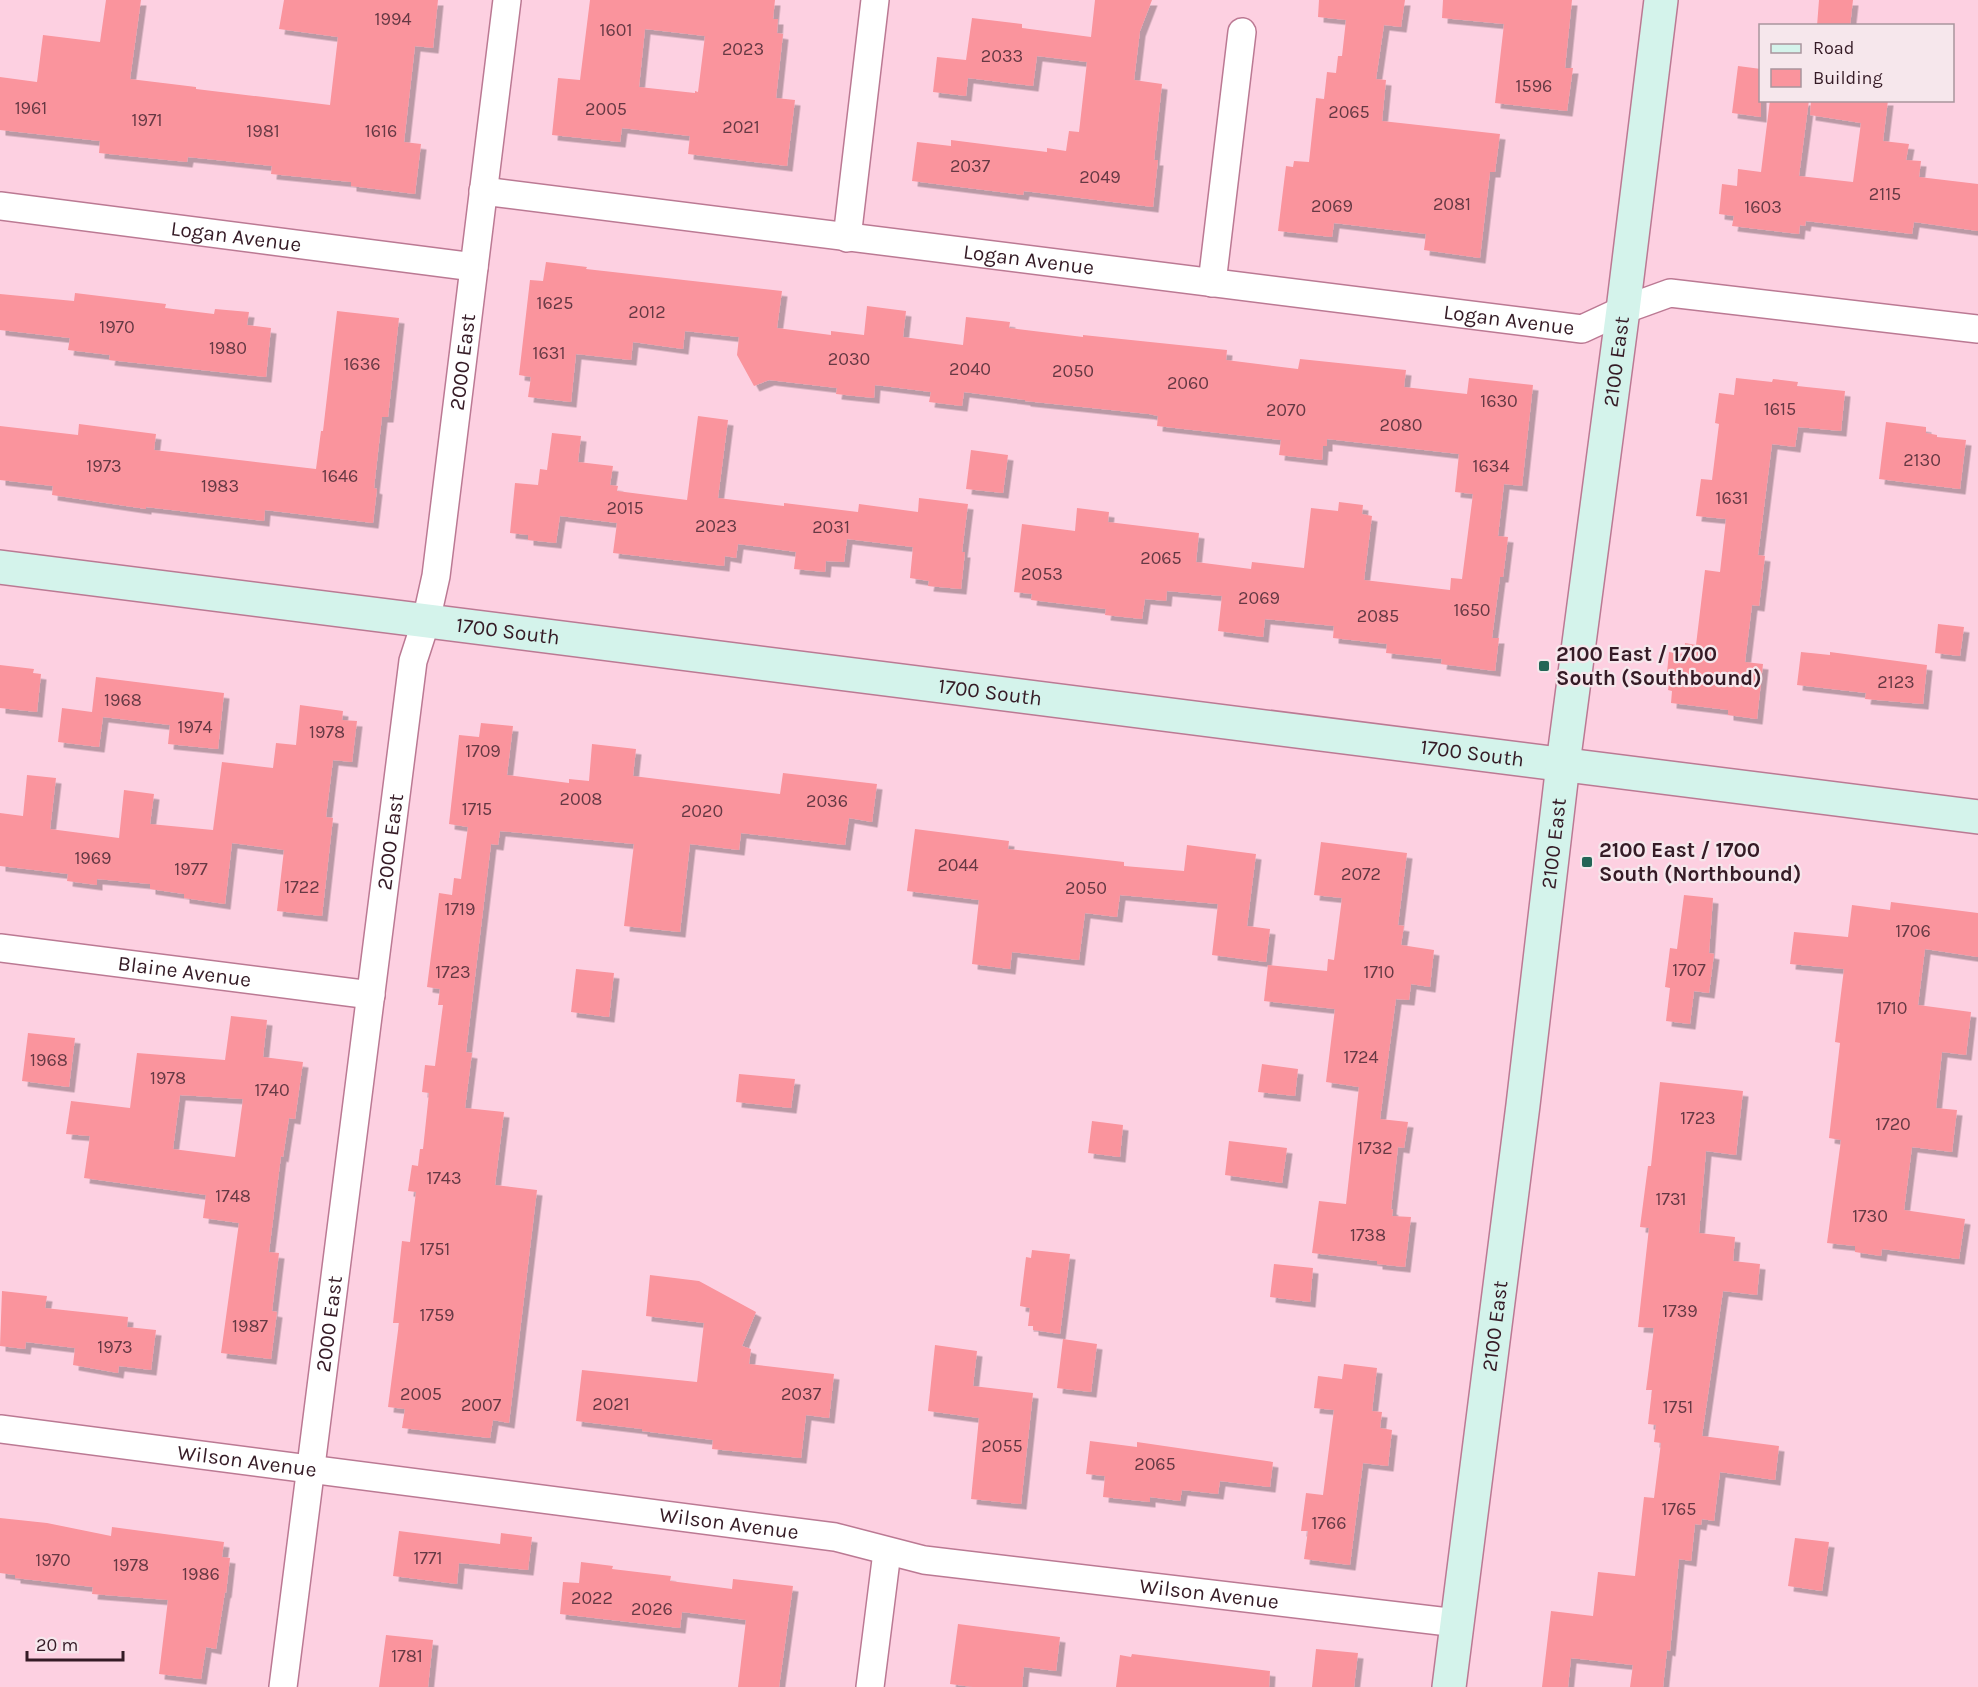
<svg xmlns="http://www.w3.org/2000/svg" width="1978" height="1687" viewBox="0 0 1978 1687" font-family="Karla,sans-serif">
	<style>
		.building { fill: #fa949d; fill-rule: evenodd; filter: url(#shadow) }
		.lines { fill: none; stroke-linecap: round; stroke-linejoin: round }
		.street-casing { stroke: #bb7993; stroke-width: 30 }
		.secondary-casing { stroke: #bb7993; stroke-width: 36 }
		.street { stroke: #fff; stroke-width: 27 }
		.secondary { stroke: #d4f3eb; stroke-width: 33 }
		.poi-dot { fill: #236556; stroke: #f6e7ec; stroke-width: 2 }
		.labels { text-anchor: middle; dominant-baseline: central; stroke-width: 4.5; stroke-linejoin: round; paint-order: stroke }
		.number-label { font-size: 18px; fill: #663944 }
		.street-label { font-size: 21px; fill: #351b26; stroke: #f6e7ec }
		.poi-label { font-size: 21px; font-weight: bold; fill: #351b26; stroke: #f6e7ec; text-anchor: start }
	</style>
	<defs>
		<filter id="shadow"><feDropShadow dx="5.5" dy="5.5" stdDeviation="0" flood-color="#0004"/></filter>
	</defs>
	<rect width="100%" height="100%" fill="#fdd0e1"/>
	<path class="building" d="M 106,0 L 141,0 L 130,79 L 196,87 L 196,89 L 330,105 L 338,37 L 279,29 L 284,0 L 438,0 L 433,48 L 415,46 L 404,142 L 421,144 L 415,194 L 351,186 L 351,182 L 271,174 L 272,166 L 188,157 L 187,162 L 99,153 L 100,141 L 0,130 L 0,77 L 37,82 L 43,35 L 100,42 Z
		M 590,0 L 775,0 L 773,19 L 778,19 L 777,33 L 783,34 L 776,98 L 795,100 L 787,166 L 688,154 L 690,136 L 622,128 L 620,142 L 552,135 L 558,78 L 580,80 ZM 645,29 L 705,36 L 698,92 L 695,91 L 695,93 L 639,87 Z
		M 1095,0 L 1152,0 L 1140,31 L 1134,80 L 1162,84 L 1154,160 L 1158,160 L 1153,207 L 1024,191 L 1023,195 L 912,181 L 917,142 L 951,146 L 951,140 L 1047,152 L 1047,148 L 1066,151 L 1069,131 L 1079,132 L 1087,62 L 1037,56 L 1033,86 L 968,78 L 966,96 L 933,92 L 937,57 L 966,60 L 972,18 L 1022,24 L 1022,28 L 1091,37 Z
		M 1319,0 L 1405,0 L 1401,27 L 1384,25 L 1376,79 L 1386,80 L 1382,121 L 1500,134 L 1495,172 L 1490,172 L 1480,258 L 1424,250 L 1426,234 L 1334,223 L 1332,237 L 1278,231 L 1286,166 L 1293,167 L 1294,161 L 1309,162 L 1316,98 L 1324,99 L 1327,72 L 1336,73 L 1338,56 L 1342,56 L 1346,20 L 1318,17 Z
		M 1443,0 L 1572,0 L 1565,68 L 1573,68 L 1567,111 L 1495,103 L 1504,24 L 1442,18 Z
		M 1819,0 L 1853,0 L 1850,26 L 1817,26 Z
		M 1738,66 L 1761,69 L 1761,117 L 1732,113 Z
		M 1770,100 L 1809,100 L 1799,176 L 1853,182 L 1861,123 L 1810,115 L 1811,100 L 1888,100 L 1883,141 L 1909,144 L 1906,160 L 1921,161 L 1919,177 L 1978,184 L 1978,231 L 1914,222 L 1912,234 L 1806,221 L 1805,226 L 1800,225 L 1799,234 L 1732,226 L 1734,216 L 1719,214 L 1722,184 L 1737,186 L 1738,169 L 1761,172 Z
		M 546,262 L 587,267 L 586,269 L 782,291 L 777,328 L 831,335 L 831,331 L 864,335 L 867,306 L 906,311 L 903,337 L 963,345 L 966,317 L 1010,322 L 1009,328 L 1083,337 L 1083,335 L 1227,350 L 1226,360 L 1298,369 L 1300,359 L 1406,370 L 1404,387 L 1467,394 L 1469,378 L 1533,385 L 1522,486 L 1504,484 L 1498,536 L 1508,537 L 1503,577 L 1500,577 L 1492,638 L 1499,638 L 1495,671 L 1441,664 L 1442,659 L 1386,653 L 1387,644 L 1333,638 L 1334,626 L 1265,619 L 1263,637 L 1218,631 L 1222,596 L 1167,591 L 1166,601 L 1145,599 L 1142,619 L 1105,615 L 1106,609 L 1031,600 L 1032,594 L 1014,592 L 1022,524 L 1075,531 L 1077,508 L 1109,512 L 1108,522 L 1199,533 L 1196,562 L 1251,569 L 1252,562 L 1304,568 L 1311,508 L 1338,511 L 1339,502 L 1363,505 L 1362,514 L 1372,516 L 1364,580 L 1450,590 L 1451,578 L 1462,579 L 1473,494 L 1455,492 L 1459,454 L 1327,439 L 1327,446 L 1323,446 L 1322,460 L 1279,455 L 1281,440 L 1157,426 L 1158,416 L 1149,414 L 1025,401 L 1025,400 L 964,392 L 962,406 L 929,402 L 931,392 L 875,385 L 874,398 L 836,394 L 837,388 L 769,380 L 754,386 L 737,355 L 739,337 L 685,331 L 683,349 L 633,342 L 631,360 L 576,354 L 571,402 L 528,397 L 531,377 L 519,375 L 530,280 L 543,281 Z
		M 75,293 L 166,304 L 165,308 L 214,314 L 215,309 L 249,312 L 247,325 L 271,328 L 266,377 L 109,360 L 110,355 L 68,350 L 70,338 L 0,330 L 0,294 L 74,301 Z
		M 337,311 L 399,318 L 388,417 L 382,417 L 374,488 L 377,489 L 373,523 L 265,510 L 264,521 L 146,507 L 146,509 L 52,495 L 53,486 L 0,480 L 0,426 L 78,435 L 79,424 L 156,434 L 154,450 L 316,469 L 321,431 L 323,431 Z
		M 1736,378 L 1772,382 L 1773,379 L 1798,382 L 1797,386 L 1845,391 L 1841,431 L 1798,427 L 1795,447 L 1772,444 L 1758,555 L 1765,556 L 1759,606 L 1752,605 L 1745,662 L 1763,664 L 1757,719 L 1728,715 L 1728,710 L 1671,703 L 1672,691 L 1668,690 L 1669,684 L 1666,683 L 1669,652 L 1684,654 L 1685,643 L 1696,645 L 1705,570 L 1720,572 L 1726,519 L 1696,516 L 1701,479 L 1712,480 L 1719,424 L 1715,423 L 1719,393 L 1734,395 Z
		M 698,416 L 728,420 L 718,498 L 784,506 L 784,503 L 858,512 L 859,504 L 918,512 L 919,498 L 968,504 L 962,552 L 965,552 L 961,589 L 928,586 L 929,581 L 910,578 L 913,547 L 847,539 L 844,562 L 826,561 L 825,572 L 794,569 L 796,552 L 738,544 L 736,558 L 725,556 L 724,566 L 613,553 L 617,523 L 560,516 L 556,543 L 528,540 L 528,535 L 510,533 L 515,483 L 538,485 L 540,469 L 547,470 L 552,433 L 581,436 L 578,462 L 613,466 L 610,485 L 618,486 L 617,491 L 687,500 Z
		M 1886,422 L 1926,427 L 1926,433 L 1937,435 L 1937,437 L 1966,440 L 1960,489 L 1879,479 Z
		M 971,450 L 1008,455 L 1003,493 L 966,489 Z
		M 1938,624 L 1964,627 L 1960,656 L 1935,653 Z
		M 1801,652 L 1830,655 L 1830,652 L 1927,665 L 1923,704 L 1865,699 L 1866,693 L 1797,685 Z
		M 0,665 L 34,669 L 33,673 L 41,674 L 37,712 L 0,708 Z
		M 96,677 L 224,693 L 218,749 L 168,744 L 170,725 L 103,717 L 99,747 L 58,742 L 62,708 L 92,712 Z
		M 300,705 L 343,711 L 342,720 L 357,721 L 352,762 L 333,760 L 326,817 L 333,818 L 322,916 L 277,911 L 284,850 L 232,843 L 225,904 L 184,898 L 184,894 L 150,889 L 150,884 L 97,879 L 97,885 L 67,881 L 68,874 L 0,866 L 0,813 L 23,816 L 27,775 L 56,778 L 50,829 L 119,838 L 124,790 L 154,794 L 150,824 L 213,830 L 222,762 L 273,768 L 276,743 L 296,745 Z
		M 481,723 L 513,726 L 507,775 L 569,783 L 569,779 L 589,781 L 592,744 L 636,749 L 633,776 L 780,794 L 783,773 L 877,784 L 872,822 L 849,818 L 845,845 L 741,833 L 739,850 L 690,844 L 680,932 L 624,926 L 634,844 L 500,831 L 498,845 L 491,844 L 466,1052 L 472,1053 L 465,1108 L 504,1112 L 495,1185 L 537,1190 L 509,1423 L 493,1420 L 490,1438 L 402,1428 L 405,1409 L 388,1407 L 399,1323 L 393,1323 L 402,1241 L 410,1242 L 416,1192 L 408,1191 L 412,1165 L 418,1166 L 420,1149 L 423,1149 L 429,1093 L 422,1092 L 425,1065 L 435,1066 L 443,1005 L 438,1005 L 440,989 L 427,987 L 439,893 L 452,895 L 454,878 L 461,879 L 468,827 L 449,824 L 459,735 L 479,737 Z
		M 915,829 L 1009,841 L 1008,849 L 1124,862 L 1124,866 L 1184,871 L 1187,845 L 1256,854 L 1247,926 L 1270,929 L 1266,962 L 1212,955 L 1218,904 L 1120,895 L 1117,917 L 1085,913 L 1079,960 L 1012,952 L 1010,969 L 972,964 L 979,900 L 907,891 Z
		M 1321,842 L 1407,853 L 1398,925 L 1404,926 L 1401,945 L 1434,950 L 1430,987 L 1411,984 L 1409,1000 L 1396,999 L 1380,1119 L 1408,1122 L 1404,1148 L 1398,1147 L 1391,1209 L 1393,1210 L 1392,1216 L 1411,1217 L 1405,1267 L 1377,1264 L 1377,1261 L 1312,1253 L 1319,1201 L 1346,1204 L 1359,1087 L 1326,1082 L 1335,1009 L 1264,1001 L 1268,965 L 1327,971 L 1328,959 L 1334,960 L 1342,898 L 1314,895 Z
		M 1684,895 L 1713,898 L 1709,953 L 1714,954 L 1709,993 L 1694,991 L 1690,1024 L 1666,1021 L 1670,988 L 1665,987 L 1670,948 L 1677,949 Z
		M 1891,902 L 1978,913 L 1978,957 L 1925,949 L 1918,1005 L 1971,1012 L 1966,1055 L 1942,1052 L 1936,1108 L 1957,1110 L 1952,1152 L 1912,1147 L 1904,1210 L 1965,1219 L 1959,1259 L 1882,1249 L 1881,1256 L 1855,1252 L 1855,1246 L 1827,1243 L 1841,1140 L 1829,1138 L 1840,1043 L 1835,1042 L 1844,969 L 1790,964 L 1794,932 L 1848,937 L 1852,905 L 1890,910 Z
		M 576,969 L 614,973 L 609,1017 L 571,1012 Z
		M 231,1016 L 267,1020 L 263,1057 L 303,1062 L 295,1119 L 289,1118 L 283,1157 L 281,1156 L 269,1252 L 279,1253 L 272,1311 L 277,1312 L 271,1359 L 221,1353 L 239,1223 L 203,1218 L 206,1195 L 84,1178 L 90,1136 L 66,1134 L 71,1101 L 130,1108 L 137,1053 L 225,1060 ZM 180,1095 L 243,1099 L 235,1157 L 173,1149 Z
		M 28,1033 L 75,1038 L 69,1087 L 22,1081 Z
		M 1262,1064 L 1298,1069 L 1295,1096 L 1258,1092 Z
		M 739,1074 L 795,1079 L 791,1108 L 736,1102 Z
		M 1660,1082 L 1743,1091 L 1736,1155 L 1706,1151 L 1699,1233 L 1735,1237 L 1733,1261 L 1760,1264 L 1757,1295 L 1723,1291 L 1702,1436 L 1779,1446 L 1775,1480 L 1720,1472 L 1714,1521 L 1702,1519 L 1701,1525 L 1695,1524 L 1691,1561 L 1679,1559 L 1670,1651 L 1667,1650 L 1663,1687 L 1630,1687 L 1633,1665 L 1571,1658 L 1568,1687 L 1542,1687 L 1551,1611 L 1593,1616 L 1598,1572 L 1635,1576 L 1644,1497 L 1654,1498 L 1661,1443 L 1654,1442 L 1656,1425 L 1648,1424 L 1652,1390 L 1646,1390 L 1654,1328 L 1638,1327 L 1649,1228 L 1640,1227 L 1648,1166 L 1651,1166 Z
		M 1092,1121 L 1123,1125 L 1120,1157 L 1088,1153 Z
		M 1229,1141 L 1287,1148 L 1282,1183 L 1225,1175 Z
		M 1032,1250 L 1070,1254 L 1060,1334 L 1033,1330 L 1033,1326 L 1028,1326 L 1030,1308 L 1020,1306 L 1026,1257 L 1031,1258 Z
		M 1274,1264 L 1313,1268 L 1310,1302 L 1270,1297 Z
		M 650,1275 L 699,1281 L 756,1312 L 742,1346 L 751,1349 L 749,1364 L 834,1374 L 829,1418 L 806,1415 L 801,1458 L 712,1449 L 713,1440 L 642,1431 L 642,1429 L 576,1421 L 582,1370 L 697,1382 L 704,1323 L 646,1316 Z
		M 2,1291 L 47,1296 L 45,1308 L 128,1317 L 127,1327 L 156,1330 L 151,1370 L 119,1366 L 118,1373 L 73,1365 L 75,1348 L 26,1342 L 25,1349 L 0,1346 Z
		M 1063,1339 L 1097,1344 L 1091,1392 L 1057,1388 Z
		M 935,1345 L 977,1351 L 973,1386 L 1033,1393 L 1021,1504 L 971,1499 L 979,1418 L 928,1411 Z
		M 1344,1364 L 1377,1368 L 1372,1411 L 1382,1412 L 1380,1428 L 1392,1430 L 1388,1466 L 1363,1463 L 1350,1565 L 1304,1559 L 1308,1531 L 1301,1531 L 1306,1493 L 1323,1495 L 1334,1410 L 1314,1408 L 1318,1376 L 1342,1379 Z
		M 1090,1441 L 1137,1447 L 1137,1442 L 1273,1462 L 1270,1487 L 1220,1481 L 1218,1494 L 1182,1490 L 1180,1501 L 1150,1497 L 1150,1502 L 1103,1497 L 1105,1476 L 1086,1474 Z
		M 0,1518 L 47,1523 L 111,1536 L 112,1527 L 224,1542 L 222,1557 L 230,1558 L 226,1593 L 225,1592 L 216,1649 L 206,1647 L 201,1679 L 159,1674 L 168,1600 L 92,1594 L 93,1587 L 15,1578 L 15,1575 L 0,1573 Z
		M 399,1531 L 500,1544 L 501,1533 L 532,1537 L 528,1570 L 459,1563 L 457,1584 L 393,1576 Z
		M 1795,1538 L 1829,1542 L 1822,1591 L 1788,1586 Z
		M 581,1562 L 613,1566 L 612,1569 L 671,1576 L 670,1581 L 732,1589 L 733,1579 L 793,1586 L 779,1687 L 738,1687 L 746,1620 L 682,1612 L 680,1628 L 560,1614 L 563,1582 L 579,1583 Z
		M 958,1624 L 1060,1637 L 1056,1671 L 1024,1667 L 1022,1687 L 973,1687 L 950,1684 Z
		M 386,1635 L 433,1640 L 428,1687 L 379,1687 Z
		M 1316,1649 L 1358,1653 L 1354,1687 L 1312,1687 Z
		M 1132,1654 L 1270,1671 L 1269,1687 L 1116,1687 L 1120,1655 L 1131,1657 Z"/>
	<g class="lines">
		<defs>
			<g id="street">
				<path id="s1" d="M 483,191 L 1582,329 L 1623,310 L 1670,293 L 1978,329"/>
				<path id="s2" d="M 0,206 L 474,267"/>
				<path d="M 847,238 L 875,0"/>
				<path d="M 1212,283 L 1242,32"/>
				<path id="s3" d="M 0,948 L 371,995"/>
				<path id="s4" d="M 0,1429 L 835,1537 L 924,1560 L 1457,1623"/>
				<path id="s5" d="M 283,1687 L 413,661 L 426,621 L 436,576 L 507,0"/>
				<path d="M 870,1687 L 887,1552"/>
			</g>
			<g id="secondary">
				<path id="s6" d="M 0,567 L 1978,817"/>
				<path id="s7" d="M 1449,1687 L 1523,1105 L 1563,764 L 1623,310 L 1661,0"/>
			</g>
		</defs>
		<use href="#street" class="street-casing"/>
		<use href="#secondary" class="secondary-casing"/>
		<use href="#street" class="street"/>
		<use href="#secondary" class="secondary"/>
	</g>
	<g class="poi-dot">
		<rect x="1538" y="660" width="12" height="12" rx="3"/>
		<rect x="1581" y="856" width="12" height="12" rx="3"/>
	</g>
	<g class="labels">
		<g class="number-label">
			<text x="393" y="19">1994</text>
			<text x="616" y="30">1601</text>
			<text x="743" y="49">2023</text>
			<text x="1002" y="56">2033</text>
			<text x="1534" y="86">1596</text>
			<text x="31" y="108">1961</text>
			<text x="606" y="109">2005</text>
			<text x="1349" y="112">2065</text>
			<text x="147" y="120">1971</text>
			<text x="741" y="127">2021</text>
			<text x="263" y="131">1981</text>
			<text x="381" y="131">1616</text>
			<text x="970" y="166">2037</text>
			<text x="1100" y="177">2049</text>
			<text x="1885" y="194">2115</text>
			<text x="1452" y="204">2081</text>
			<text x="1332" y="206">2069</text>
			<text x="1763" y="207">1603</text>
			<text x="555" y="303">1625</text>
			<text x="647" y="312">2012</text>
			<text x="117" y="327">1970</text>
			<text x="228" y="348">1980</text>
			<text x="549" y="353">1631</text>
			<text x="849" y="359">2030</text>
			<text x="362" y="364">1636</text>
			<text x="970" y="369">2040</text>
			<text x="1073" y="371">2050</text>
			<text x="1188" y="383">2060</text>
			<text x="1499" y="401">1630</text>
			<text x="1780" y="409">1615</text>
			<text x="1286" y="410">2070</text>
			<text x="1401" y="425">2080</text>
			<text x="1922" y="460">2130</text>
			<text x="104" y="466">1973</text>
			<text x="1491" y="466">1634</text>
			<text x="340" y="476">1646</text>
			<text x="220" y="486">1983</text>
			<text x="1732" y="498">1631</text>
			<text x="625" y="508">2015</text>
			<text x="716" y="526">2023</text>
			<text x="831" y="527">2031</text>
			<text x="1161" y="558">2065</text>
			<text x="1042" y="574">2053</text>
			<text x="1259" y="598">2069</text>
			<text x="1472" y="610">1650</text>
			<text x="1378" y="616">2085</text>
			<text x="1896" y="682">2123</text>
			<text x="123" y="700">1968</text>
			<text x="195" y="727">1974</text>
			<text x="327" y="732">1978</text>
			<text x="483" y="751">1709</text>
			<text x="581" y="799">2008</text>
			<text x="827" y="801">2036</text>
			<text x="477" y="809">1715</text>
			<text x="702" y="811">2020</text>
			<text x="93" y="858">1969</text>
			<text x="958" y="865">2044</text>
			<text x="191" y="869">1977</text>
			<text x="1361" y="874">2072</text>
			<text x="302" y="887">1722</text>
			<text x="1086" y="888">2050</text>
			<text x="460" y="909">1719</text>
			<text x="1913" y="931">1706</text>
			<text x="1689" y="970">1707</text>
			<text x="453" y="972">1723</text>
			<text x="1379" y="972">1710</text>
			<text x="1892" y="1008">1710</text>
			<text x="1361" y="1057">1724</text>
			<text x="49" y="1060">1968</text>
			<text x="168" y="1078">1978</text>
			<text x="272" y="1090">1740</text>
			<text x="1698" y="1118">1723</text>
			<text x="1893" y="1124">1720</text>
			<text x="1375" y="1148">1732</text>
			<text x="444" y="1178">1743</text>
			<text x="233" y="1196">1748</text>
			<text x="1671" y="1199">1731</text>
			<text x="1870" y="1216">1730</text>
			<text x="1368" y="1235">1738</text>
			<text x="435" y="1249">1751</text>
			<text x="1680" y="1311">1739</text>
			<text x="437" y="1315">1759</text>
			<text x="250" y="1326">1987</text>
			<text x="115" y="1347">1973</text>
			<text x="421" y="1394">2005</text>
			<text x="801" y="1394">2037</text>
			<text x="611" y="1404">2021</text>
			<text x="481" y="1405">2007</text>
			<text x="1678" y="1407">1751</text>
			<text x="1002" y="1446">2055</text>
			<text x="1155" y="1464">2065</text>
			<text x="1679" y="1509">1765</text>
			<text x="1329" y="1523">1766</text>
			<text x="428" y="1558">1771</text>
			<text x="53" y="1560">1970</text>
			<text x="131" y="1565">1978</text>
			<text x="201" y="1574">1986</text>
			<text x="592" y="1598">2022</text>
			<text x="652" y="1609">2026</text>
			<text x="407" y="1656">1781</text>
		</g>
		<g class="street-label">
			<text stroke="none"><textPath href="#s2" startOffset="238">Logan Avenue</textPath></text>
			<text stroke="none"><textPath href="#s1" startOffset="550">Logan Avenue</textPath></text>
			<text stroke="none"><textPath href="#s1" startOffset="1034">Logan Avenue</textPath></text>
			<text stroke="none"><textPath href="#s7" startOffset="1336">2100 East</textPath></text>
			<text stroke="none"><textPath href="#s5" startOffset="1338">2000 East</textPath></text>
			<text stroke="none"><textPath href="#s6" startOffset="512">1700 South</textPath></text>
			<text stroke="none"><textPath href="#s6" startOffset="998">1700 South</textPath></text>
			<text stroke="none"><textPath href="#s6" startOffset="1484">1700 South</textPath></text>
			<text stroke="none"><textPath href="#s5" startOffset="852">2000 East</textPath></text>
			<text stroke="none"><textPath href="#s7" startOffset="850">2100 East</textPath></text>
			<text stroke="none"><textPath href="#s3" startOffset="186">Blaine Avenue</textPath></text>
			<text stroke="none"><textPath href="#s5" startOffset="366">2000 East</textPath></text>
			<text stroke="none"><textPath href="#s7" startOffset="364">2100 East</textPath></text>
			<text stroke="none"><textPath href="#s4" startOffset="249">Wilson Avenue</textPath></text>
			<text stroke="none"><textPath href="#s4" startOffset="735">Wilson Avenue</textPath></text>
			<text stroke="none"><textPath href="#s4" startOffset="1221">Wilson Avenue</textPath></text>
		</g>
		<g class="poi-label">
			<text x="1556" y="654">2100 East / 1700<tspan x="1556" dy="24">South (Southbound)</tspan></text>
			<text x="1599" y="850">2100 East / 1700<tspan x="1599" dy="24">South (Northbound)</tspan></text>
		</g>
	</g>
	<rect x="1759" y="24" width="195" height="78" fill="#f6e7ec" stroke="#a9959d" stroke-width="1.5"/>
	<rect x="1771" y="44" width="30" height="9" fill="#d4f3eb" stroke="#a9959d" stroke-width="1.5"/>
	<text x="1813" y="54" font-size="18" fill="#351b26">Road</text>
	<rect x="1771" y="69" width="30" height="18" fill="#fa949d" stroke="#a9959d" stroke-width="1.5"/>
	<text x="1813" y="84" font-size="18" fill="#351b26">Building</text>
	<path d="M27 1651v9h96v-9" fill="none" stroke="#351b26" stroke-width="3"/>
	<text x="36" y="1651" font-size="18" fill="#351b26" stroke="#f6e7ec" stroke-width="4.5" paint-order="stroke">20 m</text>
</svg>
